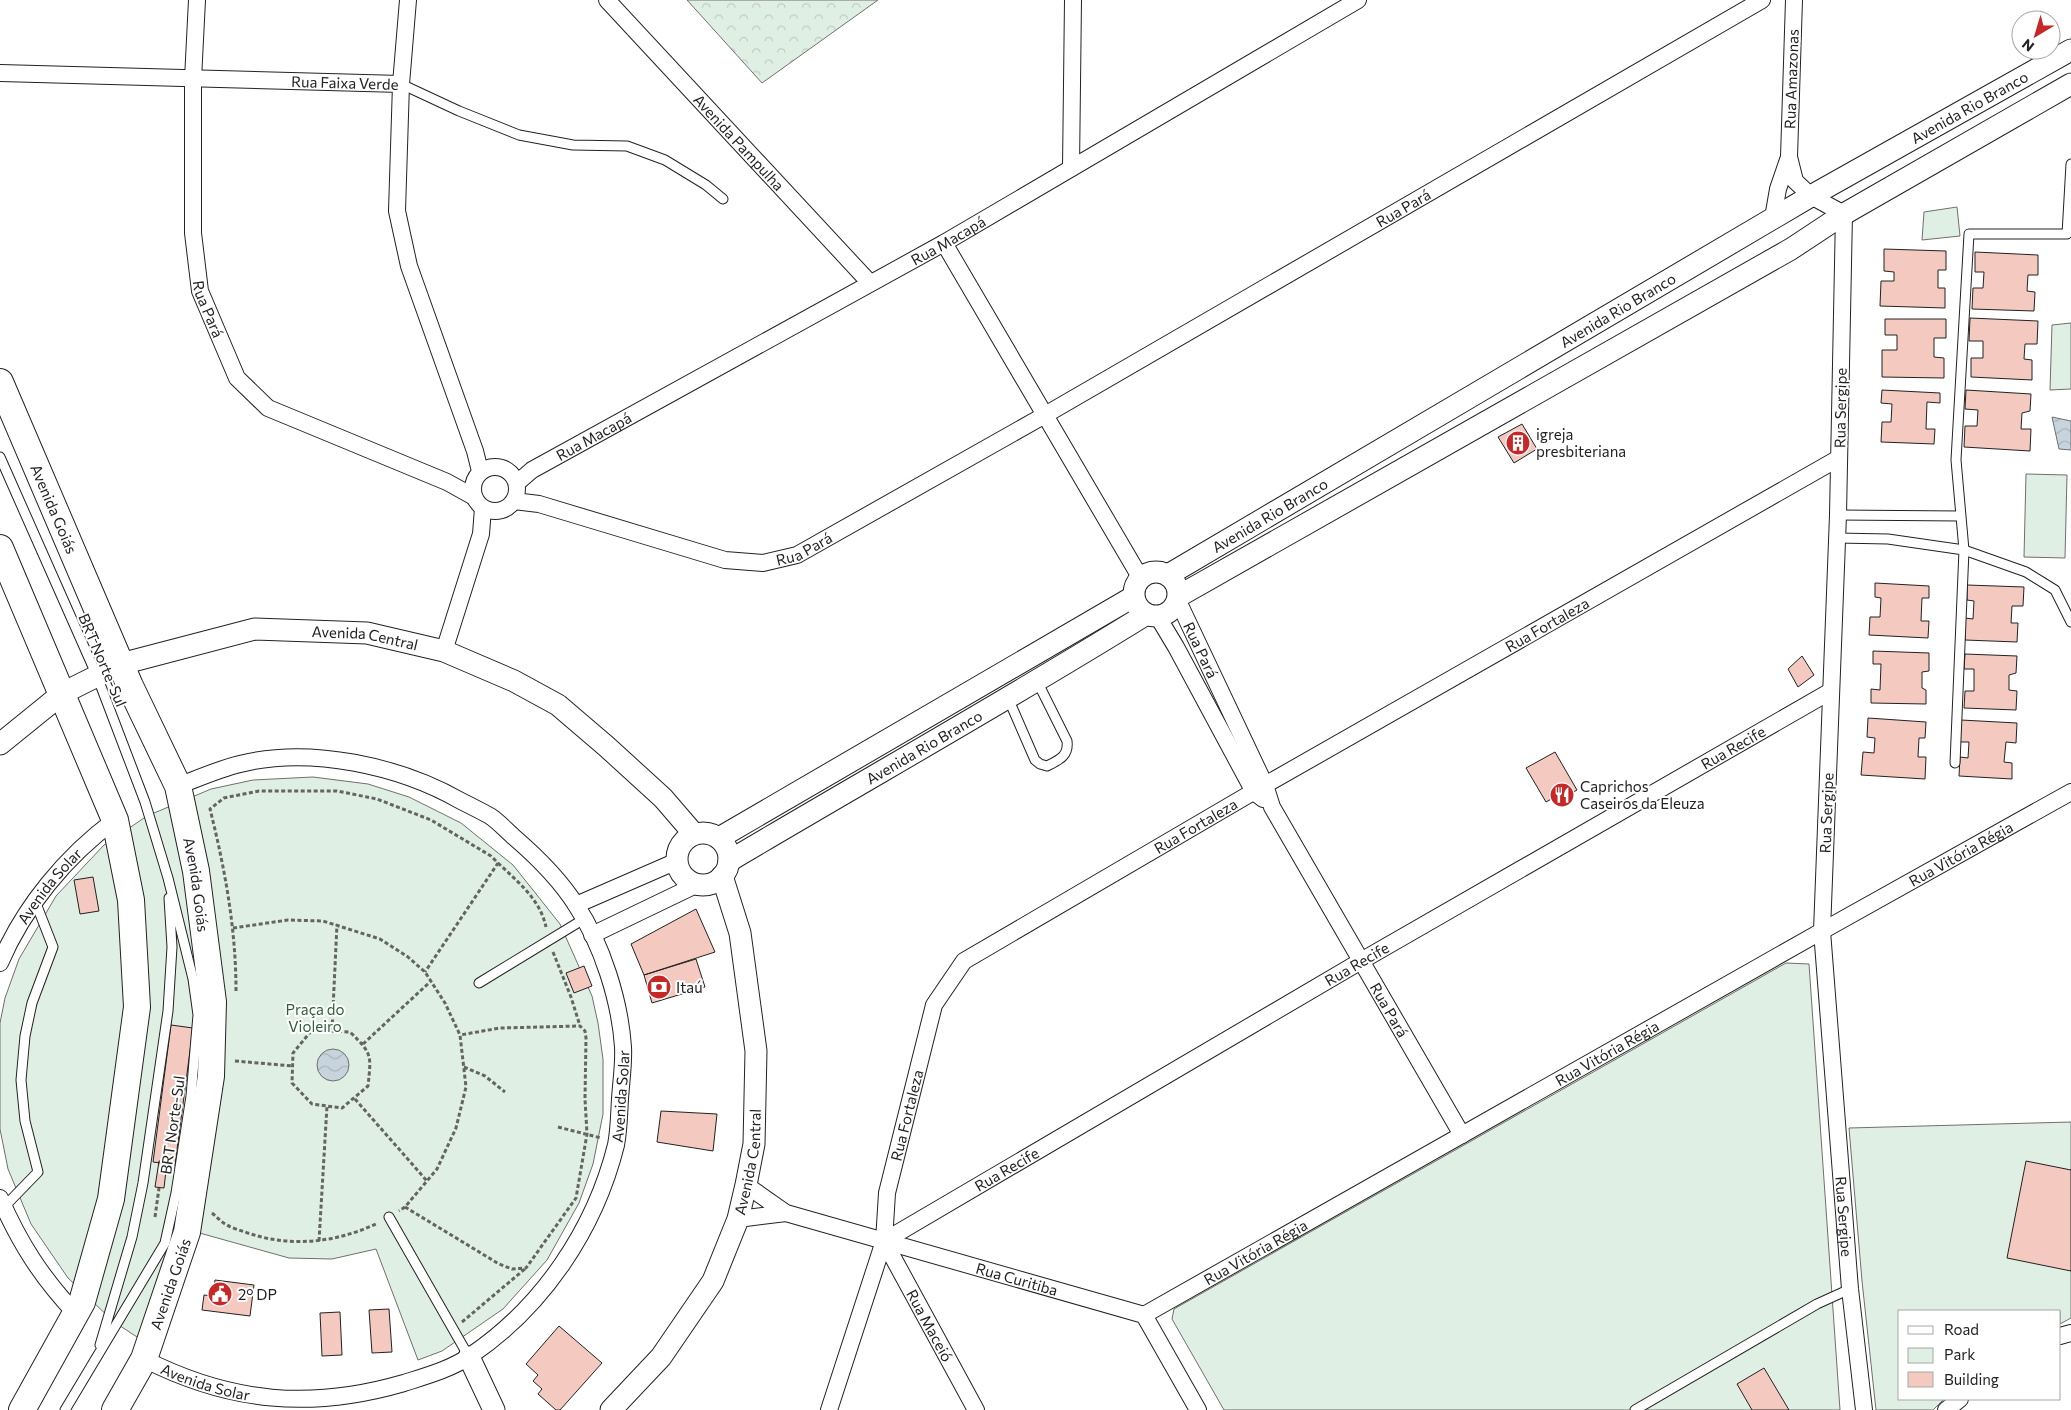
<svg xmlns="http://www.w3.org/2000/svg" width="2071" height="1410" viewBox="0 0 2071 1410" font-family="Commissioner,sans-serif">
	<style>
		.forest { fill: url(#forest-crowns); stroke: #6f6f6f }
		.park { fill: #e0efe3; stroke: #6f6f6f }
		.water { fill: url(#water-waves); stroke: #6f6f6f }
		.building { fill: #f3c9c0; stroke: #222 }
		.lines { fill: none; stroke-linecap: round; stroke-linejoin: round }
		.service-casing { stroke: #222; stroke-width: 11 }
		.minor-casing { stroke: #222; stroke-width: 18 }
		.tertiary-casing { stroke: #222; stroke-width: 23 }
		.primary-casing { stroke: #222; stroke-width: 28 }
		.path { stroke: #646464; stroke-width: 3; stroke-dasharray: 4 2.5; stroke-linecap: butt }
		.service { stroke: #fff; stroke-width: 9 }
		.minor { stroke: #fff; stroke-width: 16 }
		.tertiary { stroke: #fff; stroke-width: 21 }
		.primary { stroke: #fff; stroke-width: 26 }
		.labels { text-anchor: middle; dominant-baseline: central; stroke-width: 4; stroke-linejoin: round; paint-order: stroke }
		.street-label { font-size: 15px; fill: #222; stroke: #fff }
		.poi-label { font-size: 15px; fill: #222; stroke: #fff; text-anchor: start }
		.park-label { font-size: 15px; fill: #2f5e38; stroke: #fff }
	</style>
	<defs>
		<pattern id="forest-crowns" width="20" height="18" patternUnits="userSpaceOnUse" patternTransform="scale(1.25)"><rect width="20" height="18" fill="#e0efe3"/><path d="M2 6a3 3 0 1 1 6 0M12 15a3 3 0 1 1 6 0" fill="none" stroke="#c0cdc2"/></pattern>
		<pattern id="water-waves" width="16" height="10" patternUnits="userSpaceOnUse" patternTransform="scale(1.25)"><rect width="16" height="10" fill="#c7d3dd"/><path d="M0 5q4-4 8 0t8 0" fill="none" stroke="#abb5bd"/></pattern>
	</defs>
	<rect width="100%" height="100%" fill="#fff"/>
	<path class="forest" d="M 687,0 L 878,0 L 762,83 Z"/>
	<path class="park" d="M 1957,207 L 1960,236 L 1922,240 L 1924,212 Z
		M 2071,323 L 2071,389 L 2050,390 L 2052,325 Z
		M 2026,474 L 2067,475 L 2065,558 L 2024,557 Z
		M 313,777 L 368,784 L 409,797 L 461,823 L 513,865 L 560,924 L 592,996 L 598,1023 L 603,1059 L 603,1114 L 593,1164 L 579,1203 L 547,1260 L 503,1309 L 442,1351 L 418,1360 L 376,1249 L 332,1259 L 289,1258 L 196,1232 L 154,1348 L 114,1322 L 68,1278 L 31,1224 L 8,1169 L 0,1129 L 0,1023 L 5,998 L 19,959 L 56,896 L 104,845 L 147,816 L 211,789 L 253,780 Z
		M 1786,963 L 1809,964 L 1840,1410 L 1224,1410 L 1172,1319 L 1174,1309 Z
		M 2071,1122 L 2071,1318 L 2060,1324 L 2060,1311 L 1900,1311 L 1900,1399 L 1944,1399 L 1933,1410 L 1876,1410 L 1862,1281 L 1849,1128 Z"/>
	<path class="water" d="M 2052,417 L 2071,421 L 2071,450 L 2059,449 Z
		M317 1065a16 16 0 1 1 32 0a16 16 0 1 1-32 0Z"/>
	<path class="building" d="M 1884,249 L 1946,251 L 1946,270 L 1938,270 L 1938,288 L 1945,288 L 1945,308 L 1880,306 L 1881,281 L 1894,281 L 1894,272 L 1884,271 Z
		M 1975,252 L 2038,255 L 2038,275 L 2028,275 L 2027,291 L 2035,292 L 2034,311 L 1972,309 L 1973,288 L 1983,288 L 1984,272 L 1975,272 Z
		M 1970,318 L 2038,321 L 2037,344 L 2025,344 L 2024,359 L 2032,360 L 2032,380 L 1971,377 L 1971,358 L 1983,358 L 1983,341 L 1969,341 Z
		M 1885,319 L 1946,319 L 1946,338 L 1934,338 L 1934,357 L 1944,358 L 1944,378 L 1882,377 L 1882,350 L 1897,350 L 1897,335 L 1885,335 Z
		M 1882,390 L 1940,393 L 1940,403 L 1927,402 L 1926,429 L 1935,429 L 1934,444 L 1881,442 L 1882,422 L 1891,422 L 1892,404 L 1881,403 Z
		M 1966,390 L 2031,394 L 2030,411 L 2022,413 L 2021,429 L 2031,429 L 2030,451 L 1964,447 L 1965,426 L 1977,426 L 1978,410 L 1965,409 Z
		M 1522,424 L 1537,449 L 1514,463 L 1498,437 Z
		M 1875,583 L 1929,586 L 1929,598 L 1922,598 L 1921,621 L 1929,621 L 1928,638 L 1869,635 L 1870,617 L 1880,617 L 1881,598 L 1875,597 Z
		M 1967,585 L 2024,587 L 2023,606 L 2012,606 L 2011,623 L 2018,623 L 2017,642 L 1965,640 L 1965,618 L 1973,619 L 1974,601 L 1967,600 Z
		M 1873,651 L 1929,653 L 1929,671 L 1922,672 L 1922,688 L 1926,690 L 1926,704 L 1871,703 L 1871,689 L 1880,690 L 1881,664 L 1873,664 Z
		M 1965,654 L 2017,656 L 2016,673 L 2009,675 L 2009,690 L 2017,691 L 2016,710 L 1964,708 L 1965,691 L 1974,691 L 1974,669 L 1964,669 Z
		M 1802,656 L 1814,675 L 1798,687 L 1788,669 Z
		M 1868,718 L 1926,722 L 1925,738 L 1919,738 L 1918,757 L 1926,757 L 1925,779 L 1861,775 L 1863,752 L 1874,753 L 1875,738 L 1867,737 Z
		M 1961,720 L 2017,723 L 2016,743 L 2006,742 L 2004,762 L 2012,763 L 2012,779 L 1959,776 L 1960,757 L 1968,758 L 1969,742 L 1960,742 Z
		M 1555,752 L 1577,790 L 1568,795 L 1566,791 L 1546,802 L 1526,768 Z
		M 93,877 L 99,911 L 80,914 L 74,880 Z
		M 696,909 L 715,952 L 644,975 L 631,944 Z
		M 696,959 L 705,987 L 652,1003 L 644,975 Z
		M 584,966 L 592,986 L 574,993 L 566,973 Z
		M 171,1025 L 193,1028 L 175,1165 L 153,1162 Z
		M 661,1111 L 717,1114 L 713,1151 L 657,1142 Z
		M 159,1161 L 167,1162 L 164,1188 L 155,1187 Z
		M 2026,1161 L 2071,1170 L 2071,1271 L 2007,1258 Z
		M 215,1280 L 254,1285 L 250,1316 L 202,1310 L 204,1295 L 213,1296 Z
		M 389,1309 L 392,1352 L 372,1353 L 369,1310 Z
		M 340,1312 L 342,1355 L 322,1356 L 320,1313 Z
		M 559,1326 L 602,1363 L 560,1410 L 556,1410 L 538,1394 L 542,1389 L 533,1381 L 538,1375 L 526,1364 Z
		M 1764,1368 L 1789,1410 L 1752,1410 L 1737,1384 Z"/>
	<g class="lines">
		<defs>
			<path id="service" d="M 401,84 L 459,111 L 519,135 L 573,145 L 627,146 L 665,160 L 706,185 L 723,199
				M 0,457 L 97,676 L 145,802 L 168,878 L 193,979 L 198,1015 L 191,1096 L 176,1193 L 165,1243 L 65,1410
				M 1838,515 L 1960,516
				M 1837,538 L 1888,539 L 1964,550 L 2026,572 L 2055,590 L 2071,622
				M 1008,698 L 1035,760 L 1040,764 L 1047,766 C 1059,760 1069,756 1067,741 L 1037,681
				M 1955,763 L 1964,550 L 1956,460 L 1969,234 L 2067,234 L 2071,164
				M 479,983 L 584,919
				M 4,1207 L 38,1172 L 25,1121 L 21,1080 L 25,1036 L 32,1003 L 53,947 L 35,901
				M 389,1217 L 469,1357
				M 100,1345 L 132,1237 L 143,1183 L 168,1011 L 172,947 L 169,898
				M 1635,1410 L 1817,1304 L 1850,1289"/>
			<g id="minor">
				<path id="s1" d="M 197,0 L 193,79 L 193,233 L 200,291 L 237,378 L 268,408 L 447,482 L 474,497"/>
				<path d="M 408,0 L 401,84 L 397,211 L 409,266 L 475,451 L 480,471"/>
				<path id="s2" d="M 607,0 L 870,283"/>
				<path id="s3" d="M 1794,0 L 1789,157 L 1795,181 L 1811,196 L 1844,214 L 1838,515 L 1822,931 L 1850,1289 L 1864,1410"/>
				<path id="s4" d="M 0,73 L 401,84"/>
				<path d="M 1071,168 L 1073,0"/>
				<path d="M 1773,218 L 1778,189 L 1789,157"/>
				<path d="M 944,243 L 1140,577"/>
				<circle cx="495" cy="489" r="22"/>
				<path id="s5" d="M 517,483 L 532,470 L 944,243 L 1358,0"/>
				<path id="s6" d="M 514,501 L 539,504 L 725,560 L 763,563 L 797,555 L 1045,415 L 1762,0"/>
				<path id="s7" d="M 1178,601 L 1265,785 L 1272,807 L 1462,1135"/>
				<path d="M 1158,617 L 1176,647 L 1254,792 L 1263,799"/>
				<path d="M 444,651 L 481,534 L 483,508"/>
				<path d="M 576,905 L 677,861"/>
				<path d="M 592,935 L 698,884"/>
				<path id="s8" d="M 0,963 C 24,907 66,856 115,820"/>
				<path id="s9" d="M 746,1185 L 786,1213 L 1144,1315 L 1198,1410"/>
				<path d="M 0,1198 C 20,1244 42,1278 77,1315"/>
				<path d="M 738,1219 L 786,1213"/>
				<path id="s10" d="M 884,1241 L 1361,961 L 1831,691"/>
				<path id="s11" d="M 884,1241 L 976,1410"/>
				<path id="s12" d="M 1144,1315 L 1822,931 L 2071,792"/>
				<path d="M 2060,1336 L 2071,1333"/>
				<path id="s13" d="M 144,1359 C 231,1403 311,1410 404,1383 C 426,1376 451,1369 470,1356 C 543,1307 595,1229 616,1145 C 619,1130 619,1114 620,1099 C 621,1082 624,1064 623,1047 C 620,1001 602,944 576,905 C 560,880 537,857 515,838 C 507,831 499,822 490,816 C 481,811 471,806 461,801 C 400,766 310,746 240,764 C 219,769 199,778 178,786"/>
				<path id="s14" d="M 829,1410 L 884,1241 L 887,1193 L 934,1005 L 964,961 L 1265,785 L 1839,458"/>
				<path d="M 1946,1410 L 1960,1399"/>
			</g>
			<g id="tertiary">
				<circle cx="1156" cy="594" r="22"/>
				<path id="s15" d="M 1168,575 L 1811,196 L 2071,50"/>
				<path d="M 1179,596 L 1791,249 L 1844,214 L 2071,84"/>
				<path id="s16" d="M 0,744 L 63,693 L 121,664 L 255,629 L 367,633 L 444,651 L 514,681 L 558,705 L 606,746 L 663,798 L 694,834"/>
				<circle cx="703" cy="859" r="26"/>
				<path d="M 719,838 L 1133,597"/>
				<path id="s17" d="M 729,861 C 867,779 1008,700 1145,615"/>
				<path d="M 469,1357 L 494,1410"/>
				<path id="s18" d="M 611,1410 L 661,1357 L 713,1281 L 738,1219 L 746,1185 L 754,1144 L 756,1051 L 740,933 L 722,876"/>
			</g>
			<g id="primary">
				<path id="s19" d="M 0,382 L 130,686 L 178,786 L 196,871 L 213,1002 L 211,1076 L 187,1232 L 144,1359 L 115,1410"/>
				<path d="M 0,548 L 115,820 L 131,900 L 137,1007 L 111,1199 L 82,1302 L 22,1410"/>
			</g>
		</defs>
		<use href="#service" class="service-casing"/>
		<use href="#minor" class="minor-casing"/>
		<use href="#tertiary" class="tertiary-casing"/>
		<use href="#primary" class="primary-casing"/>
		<path class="path" d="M 498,863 C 518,882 540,899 546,927
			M 233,928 L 288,920 L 323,921 L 380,939 L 408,957 L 425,972 L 445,1003 L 460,1035 L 466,1087 L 456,1128 L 437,1169 L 405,1207 L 399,1211
			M 553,952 L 571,997 L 580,1026
			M 236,991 C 236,929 225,869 210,809 L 224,798 L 259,791 L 337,791 L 377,799 L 431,820 L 491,856 L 498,863 L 425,972
			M 312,1030 L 350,1032 C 373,1054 371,1056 368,1086 L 342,1108 L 312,1104 L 292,1083 L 293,1053 Z
			M 332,1030 L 337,924
			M 363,1044 L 431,981
			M 235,1061 L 293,1066
			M 464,1067 L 485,1076 L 505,1092
			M 355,1099 L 427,1181
			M 558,1127 L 601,1138
			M 405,1207 L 499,1264 L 512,1269 L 526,1268 L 576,1198 L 587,1134 L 585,1099 L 586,1038 L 585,1031 L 580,1026 L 500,1028 L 460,1035
			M 212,1213 C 217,1217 221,1222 227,1225 C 232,1228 239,1230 245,1232 C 289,1248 336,1243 378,1223
			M 155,1217 L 159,1188
			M 319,1241 L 327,1106
			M 462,1322 L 526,1268"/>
		<use href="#service" class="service"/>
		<use href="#minor" class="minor"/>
		<use href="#tertiary" class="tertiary"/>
		<use href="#primary" class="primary"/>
	</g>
	<defs>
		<symbol id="building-disc" viewBox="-11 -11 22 22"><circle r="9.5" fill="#c62828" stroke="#fff"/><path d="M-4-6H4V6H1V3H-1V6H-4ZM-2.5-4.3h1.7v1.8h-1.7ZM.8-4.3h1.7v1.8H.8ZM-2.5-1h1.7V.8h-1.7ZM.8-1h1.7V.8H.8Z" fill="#fff"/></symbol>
		<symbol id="restaurant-disc" viewBox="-11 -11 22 22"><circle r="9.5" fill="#c62828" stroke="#fff"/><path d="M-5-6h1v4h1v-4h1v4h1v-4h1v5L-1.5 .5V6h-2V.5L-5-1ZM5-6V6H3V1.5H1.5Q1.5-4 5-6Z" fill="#fff"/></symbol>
		<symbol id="bank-disc" viewBox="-11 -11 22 22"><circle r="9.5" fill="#c62828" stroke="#fff"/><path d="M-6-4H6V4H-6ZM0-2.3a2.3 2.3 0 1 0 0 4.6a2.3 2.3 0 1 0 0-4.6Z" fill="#fff"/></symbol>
		<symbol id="civic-disc" viewBox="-11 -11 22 22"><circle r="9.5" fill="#c62828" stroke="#fff"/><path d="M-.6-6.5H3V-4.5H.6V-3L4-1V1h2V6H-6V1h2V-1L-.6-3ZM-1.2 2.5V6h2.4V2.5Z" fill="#fff"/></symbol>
	</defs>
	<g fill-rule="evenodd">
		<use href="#building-disc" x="1504" y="429" width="28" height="28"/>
		<use href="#restaurant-disc" x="1548" y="781" width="28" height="28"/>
		<use href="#bank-disc" x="645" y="973" width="28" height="28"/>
		<use href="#civic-disc" x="206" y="1280" width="28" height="28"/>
	</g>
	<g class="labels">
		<g class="street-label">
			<text transform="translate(1791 79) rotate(-88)">Rua Amazonas</text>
			<text stroke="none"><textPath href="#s4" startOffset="345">Rua Faixa Verde</textPath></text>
			<text stroke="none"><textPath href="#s15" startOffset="928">Avenida Rio Branco</textPath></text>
			<text stroke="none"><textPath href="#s2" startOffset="194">Avenida Pampulha</textPath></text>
			<text stroke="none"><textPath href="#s6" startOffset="991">Rua Pará</textPath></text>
			<text stroke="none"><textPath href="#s5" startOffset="495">Rua Macapá</textPath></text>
			<text stroke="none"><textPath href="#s1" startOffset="311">Rua Pará</textPath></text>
			<text stroke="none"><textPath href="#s15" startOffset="522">Avenida Rio Branco</textPath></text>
			<text transform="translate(1840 408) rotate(-89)">Rua Sergipe</text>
			<text stroke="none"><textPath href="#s5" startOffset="90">Rua Macapá</textPath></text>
			<text stroke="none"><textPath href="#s19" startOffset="138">Avenida Goiás</textPath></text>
			<text stroke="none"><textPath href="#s15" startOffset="118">Avenida Rio Branco</textPath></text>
			<text stroke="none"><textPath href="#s6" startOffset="301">Rua Pará</textPath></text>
			<text stroke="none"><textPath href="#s14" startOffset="1146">Rua Fortaleza</textPath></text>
			<text stroke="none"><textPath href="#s16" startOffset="395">Avenida Central</textPath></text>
			<text stroke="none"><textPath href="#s7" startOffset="54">Rua Pará</textPath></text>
			<text transform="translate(103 660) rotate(67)">BRT Norte-Sul</text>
			<text stroke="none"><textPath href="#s17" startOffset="226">Avenida Rio Branco</textPath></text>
			<text stroke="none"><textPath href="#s10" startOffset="982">Rua Recife</textPath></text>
			<text transform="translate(1826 813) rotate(-88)">Rua Sergipe</text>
			<text stroke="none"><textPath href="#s14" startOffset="741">Rua Fortaleza</textPath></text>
			<text stroke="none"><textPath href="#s12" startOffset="938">Rua Vitória Régia</textPath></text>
			<text stroke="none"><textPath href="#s19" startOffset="542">Avenida Goiás</textPath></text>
			<text stroke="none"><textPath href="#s8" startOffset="92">Avenida Solar</textPath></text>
			<text stroke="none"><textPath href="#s10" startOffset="548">Rua Recife</textPath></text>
			<text stroke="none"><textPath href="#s7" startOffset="461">Rua Pará</textPath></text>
			<text stroke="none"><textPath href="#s12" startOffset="532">Rua Vitória Régia</textPath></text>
			<text stroke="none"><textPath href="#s13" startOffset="651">Avenida Solar</textPath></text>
			<text stroke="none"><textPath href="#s14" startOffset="306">Rua Fortaleza</textPath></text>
			<text transform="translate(172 1125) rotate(-82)">BRT Norte-Sul</text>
			<text stroke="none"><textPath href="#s18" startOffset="290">Avenida Central</textPath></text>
			<text stroke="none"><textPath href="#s10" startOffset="142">Rua Recife</textPath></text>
			<text stroke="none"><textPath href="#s3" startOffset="1245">Rua Sergipe</textPath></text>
			<text stroke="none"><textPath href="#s12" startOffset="128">Rua Vitória Régia</textPath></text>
			<text stroke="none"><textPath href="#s9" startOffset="289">Rua Curitiba</textPath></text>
			<text transform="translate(170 1284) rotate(-71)">Avenida Goiás</text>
			<text stroke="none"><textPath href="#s11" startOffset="96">Rua Maceió</textPath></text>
			<text stroke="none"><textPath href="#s13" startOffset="66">Avenida Solar</textPath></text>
		</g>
		<g class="poi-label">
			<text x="1536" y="434">igreja<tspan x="1536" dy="17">presbiteriana</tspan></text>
			<text x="1580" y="786">Caprichos<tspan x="1580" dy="17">Caseiros da Eleuza</tspan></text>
			<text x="676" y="987">Itaú</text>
			<text x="238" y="1294">2° DP</text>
		</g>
		<g class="park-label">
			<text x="315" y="1009">Praça do<tspan x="315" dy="17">Violeiro</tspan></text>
		</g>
	</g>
	<rect x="1898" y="1310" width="162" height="90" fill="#ffffff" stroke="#a7a7a7"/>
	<rect x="1908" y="1326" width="25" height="8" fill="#ffffff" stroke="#a7a7a7"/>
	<text x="1944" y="1335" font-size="15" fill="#222222">Road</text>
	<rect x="1908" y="1348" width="25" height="15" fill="#e0efe3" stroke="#a7a7a7"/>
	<text x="1944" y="1360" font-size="15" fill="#222222">Park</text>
	<rect x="1908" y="1372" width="25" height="15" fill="#f3c9c0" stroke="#a7a7a7"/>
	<text x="1944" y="1385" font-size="15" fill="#222222">Building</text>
	<g transform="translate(2036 35) rotate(218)"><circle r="24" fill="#ffffff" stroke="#a7a7a7"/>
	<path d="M0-4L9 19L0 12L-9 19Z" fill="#c62828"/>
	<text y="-8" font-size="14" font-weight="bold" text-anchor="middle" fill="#222222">N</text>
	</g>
</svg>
